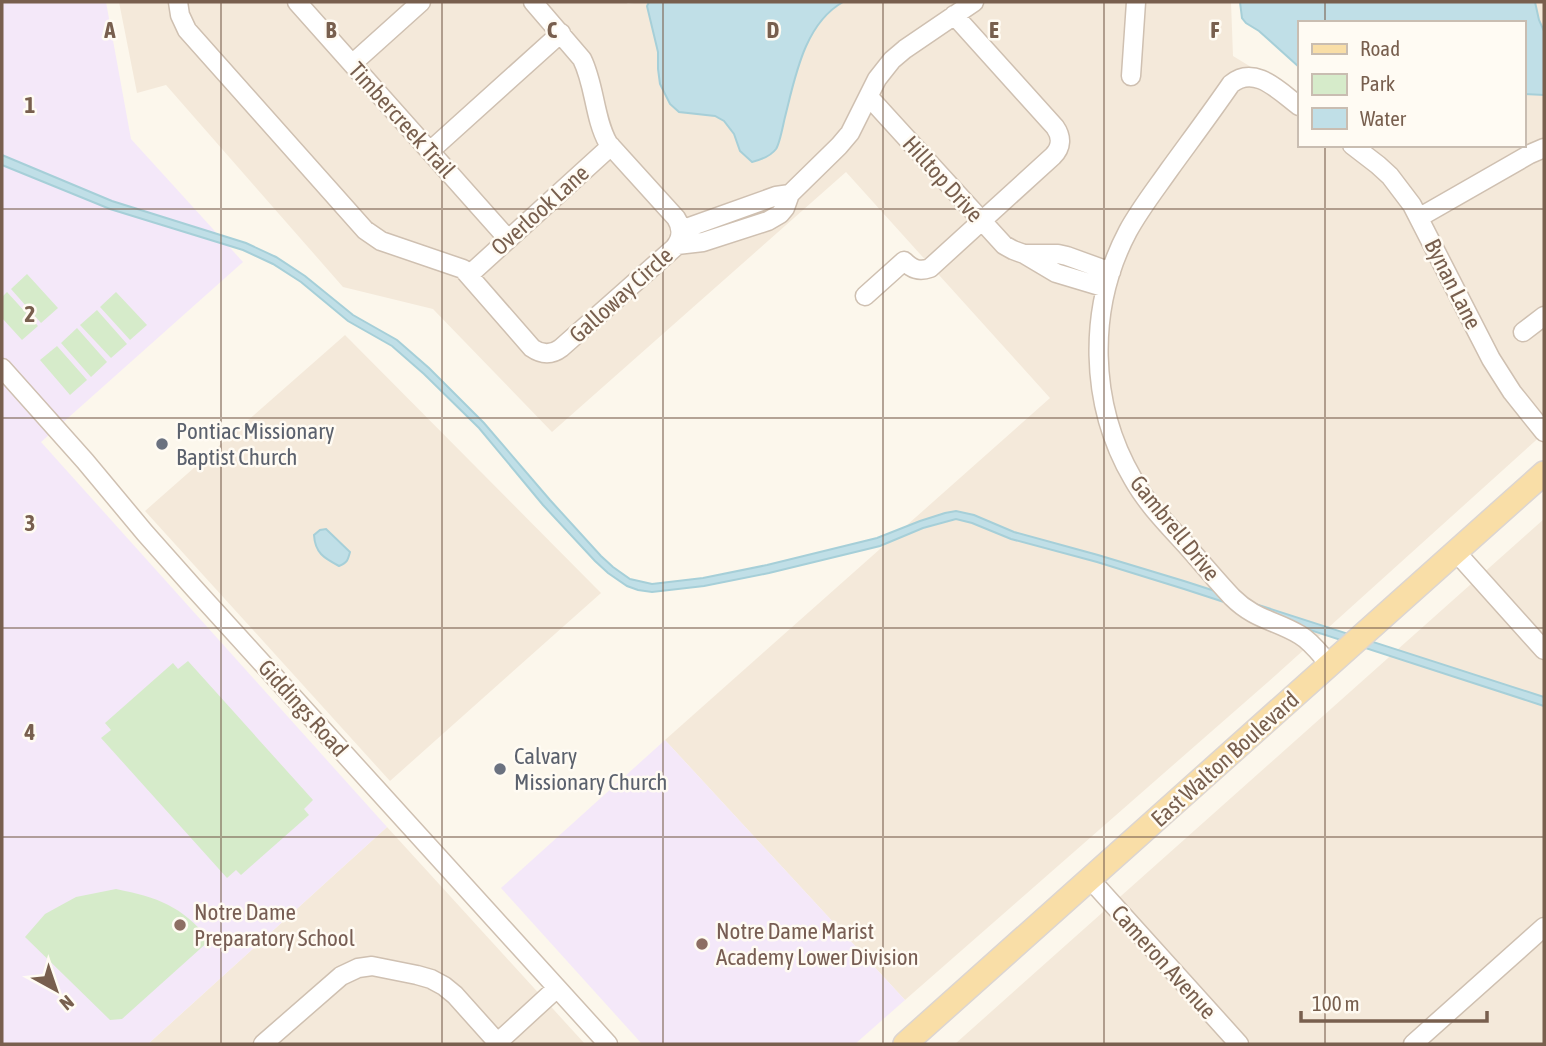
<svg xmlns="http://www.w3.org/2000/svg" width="1546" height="1046" viewBox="0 0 1546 1046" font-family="'Asap Condensed',sans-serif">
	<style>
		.residential { fill: #f4e9da }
		.education { fill: #f4e8f9 }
		.green { fill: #d6ebca }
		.water { fill: #c0dfe7; stroke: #a6cfd8; stroke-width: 2 }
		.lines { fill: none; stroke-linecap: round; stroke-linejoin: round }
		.minor-casing { stroke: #cfc0b1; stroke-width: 21 }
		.major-casing { stroke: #dcd5d1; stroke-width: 26 }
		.minor { stroke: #fff; stroke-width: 18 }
		.major { stroke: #f9dea7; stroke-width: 23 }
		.grid { fill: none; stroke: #785f4e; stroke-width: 2; stroke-opacity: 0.55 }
		.worship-dot { fill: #6b7280; stroke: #fffbf3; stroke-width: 2.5 }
		.education-dot { fill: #8d6e63; stroke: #fffbf3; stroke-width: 2.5 }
		.labels { text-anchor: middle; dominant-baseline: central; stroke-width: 5; stroke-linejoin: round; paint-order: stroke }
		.street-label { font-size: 23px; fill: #785f4e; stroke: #fffbf3 }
		.worship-label { font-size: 23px; fill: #5b616d; stroke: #fffbf3; text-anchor: start }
		.education-label { font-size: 23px; fill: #785e54; stroke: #fffbf3; text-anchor: start }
		.grid-label { font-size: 23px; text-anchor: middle; font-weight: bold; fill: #785f4e; stroke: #fffbf3; stroke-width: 5; stroke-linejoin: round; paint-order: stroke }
	</style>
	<rect width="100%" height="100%" fill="#fcf7ec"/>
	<path class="residential" d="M 119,2 L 625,2 L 628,4 L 640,2 L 1231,2 L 1233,56 L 1299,96 L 1299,145 L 1523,145 L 1523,23 L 1465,2 L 1544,2 L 1544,433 L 1277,674 L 905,1000 L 665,740 L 1050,398 L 846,172 L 552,432 L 433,309 L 343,287 L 166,85 L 137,93 Z
		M 345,335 L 601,593 L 390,781 L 145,511 Z
		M 1544,519 L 1544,1044 L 955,1044 L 1112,904 Z
		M 387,827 L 585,1044 L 148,1044 Z"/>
	<path class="education" d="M 2,2 L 106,2 L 131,139 L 243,262 L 41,442 L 387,827 L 148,1044 L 2,1044 Z
		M 665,740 L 905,1000 L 855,1044 L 642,1044 L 501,888 Z"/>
	<path class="green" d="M 27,274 L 58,308 L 41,323 L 11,289 Z
		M 7,292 L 38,326 L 22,340 L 2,318 L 2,297 Z
		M 116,292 L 147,325 L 130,340 L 100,307 Z
		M 97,310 L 127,344 L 111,358 L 80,325 Z
		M 77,328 L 107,362 L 91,377 L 61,343 Z
		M 57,346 L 87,380 L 70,395 L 40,360 Z
		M 188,661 L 313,800 L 304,809 L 309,815 L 241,875 L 236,870 L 227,878 L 101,738 L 111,730 L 105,723 L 173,663 L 178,669 Z
		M 116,889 C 159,898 180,905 210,940 L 122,1019 L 110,1020 L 25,937 L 45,914 L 76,897 Z"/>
	<path class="water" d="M 649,2 L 843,2 C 804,24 795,78 785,117 C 783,125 780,143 776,149 C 770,157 760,160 752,162 L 740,151 L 734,134 L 724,121 L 715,116 L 679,112 L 670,104 L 660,84 L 658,69 L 658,52 L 647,6 Z
		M 1240,2 L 1535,2 L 1539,20 L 1544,31 L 1544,95 L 1523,94 L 1523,23 L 1299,23 L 1299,67 L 1259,31 L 1246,23 L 1242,18 Z
		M 2,155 L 112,201 L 246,243 L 276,257 L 305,276 L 353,315 L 397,340 L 429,368 L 484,423 L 550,500 L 601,556 L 613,567 L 630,579 L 652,584 L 703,578 L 767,565 L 877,538 L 920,521 L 945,513 L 956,511 L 974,515 L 1014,532 L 1098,555 L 1184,581 L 1544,697 L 1544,706 L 1184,589 L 1097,562 L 1011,539 L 972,523 L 956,519 L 923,528 L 880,546 L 769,573 L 704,586 L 652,592 L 638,590 L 627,586 L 608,573 L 595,561 L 543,505 L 479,428 L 424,374 L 392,346 L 348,321 L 301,282 L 273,264 L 243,250 L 110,209 L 2,165 Z
		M 326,529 L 350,552 C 348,560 347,563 339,566 C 324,558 315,553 314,535 L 320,530 Z"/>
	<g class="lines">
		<defs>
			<path id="minor" d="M 178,2 L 180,15 L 187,30 L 365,230 L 381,241 L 463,269 L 532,348 C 542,355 552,355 561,348 L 674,248 C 682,239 683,229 676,218 L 608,143 C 594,118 595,85 582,59 L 533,2
				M 297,2 L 508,239
				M 352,64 L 421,2
				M 1131,76 L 1136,2
				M 869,97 L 1004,245 L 1013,250 L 1024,254 L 1056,273 L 1106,288
				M 1299,106 C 1280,92 1255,64 1231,84 C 1211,113 1190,141 1169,170 C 1155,190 1140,209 1128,231 C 1087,308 1089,404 1133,479 C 1147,504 1167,524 1186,545 C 1201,562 1216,580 1232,597 C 1255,620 1275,620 1300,635 C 1312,642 1321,655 1330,665
				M 1352,145 L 1378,165 L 1390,176 L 1412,205 L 1491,359 L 1512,392 L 1544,432
				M 430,151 L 561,33
				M 1420,217 L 1530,154 L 1544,148
				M 681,230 L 776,196 L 790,194
				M 677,245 L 703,242 L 768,221 L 780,214 L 785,208 L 790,194 L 839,146 L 850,133 L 877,79 L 892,60 L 905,49 L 974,2
				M 1026,254 L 1058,254 L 1067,256 L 1111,272
				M 469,275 L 611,146
				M 865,296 L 904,261 C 912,269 919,272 930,268 L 1053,156 C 1062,147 1062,137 1055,127 L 954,15
				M 1523,332 L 1544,316
				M 2,368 L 85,461 L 145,533 L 193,587 L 608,1044
				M 1456,552 L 1544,650
				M 1090,879 L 1239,1044
				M 263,1044 L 341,976 L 358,968 L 372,966 L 417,975 L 431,979 L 444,986 L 455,995 L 498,1043
				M 496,1044 L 557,988
				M 1413,1044 L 1544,927"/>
			<path id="major" d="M 905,1044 L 1544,473"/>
		</defs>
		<use href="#minor" class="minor-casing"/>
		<use href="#major" class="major-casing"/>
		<use href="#minor" class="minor"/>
		<use href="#major" class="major"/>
	</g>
	<path class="grid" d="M 221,2 L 221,1044M 442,2 L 442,1044M 663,2 L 663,1044M 883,2 L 883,1044M 1104,2 L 1104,1044M 1325,2 L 1325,23M 1325,145 L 1325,1044M 2,209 L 1544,209M 2,418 L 1544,418M 2,628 L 1544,628M 2,837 L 1544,837"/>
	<g class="worship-dot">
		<circle cx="162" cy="444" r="7"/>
		<circle cx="500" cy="769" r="7"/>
	</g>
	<g class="education-dot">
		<circle cx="180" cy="925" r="7"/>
		<circle cx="702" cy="944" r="7"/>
	</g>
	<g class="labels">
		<g class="street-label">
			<text transform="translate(402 120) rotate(48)">Timbercreek Trail</text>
			<text transform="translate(943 179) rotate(48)">Hilltop Drive</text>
			<text transform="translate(540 210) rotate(-42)">Overlook Lane</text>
			<text transform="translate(1453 284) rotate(63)">Bynan Lane</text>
			<text transform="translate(621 295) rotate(-42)">Galloway Circle</text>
			<text transform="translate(1175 528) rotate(51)">Gambrell Drive</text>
			<text transform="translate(303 708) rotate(48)">Giddings Road</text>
			<text transform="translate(1225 759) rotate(-42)">East Walton Boulevard</text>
			<text transform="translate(1164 962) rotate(48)">Cameron Avenue</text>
		</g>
		<g class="worship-label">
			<text x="176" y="431">Pontiac Missionary<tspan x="176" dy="26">Baptist Church</tspan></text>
			<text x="514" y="756">Calvary<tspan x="514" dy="26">Missionary Church</tspan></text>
		</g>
		<g class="education-label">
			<text x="194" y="912">Notre Dame<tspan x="194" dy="26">Preparatory School</tspan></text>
			<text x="716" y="931">Notre Dame Marist<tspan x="716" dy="26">Academy Lower Division</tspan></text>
		</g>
	</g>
	<g class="grid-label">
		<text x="110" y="38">A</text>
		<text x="331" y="38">B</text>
		<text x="552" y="38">C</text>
		<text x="773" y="38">D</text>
		<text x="994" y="38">E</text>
		<text x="1215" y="38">F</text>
		<text x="30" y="113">1</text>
		<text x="30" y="322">2</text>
		<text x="30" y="531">3</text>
		<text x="30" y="740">4</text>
	</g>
	<rect width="1546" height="1046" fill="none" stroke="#785f4e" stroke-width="7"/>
	<rect x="1298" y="21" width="228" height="126" fill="#fffbf3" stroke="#c9bdb1" stroke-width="2"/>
	<rect x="1312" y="44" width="35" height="10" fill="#f9dea7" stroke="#c9bdb1" stroke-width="2"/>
	<text x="1360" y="56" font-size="21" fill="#785f4e">Road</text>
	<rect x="1312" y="74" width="35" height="21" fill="#d6ebca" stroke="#c9bdb1" stroke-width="2"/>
	<text x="1360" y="91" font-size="21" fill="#785f4e">Park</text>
	<rect x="1312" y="108" width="35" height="21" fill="#c0dfe7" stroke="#c9bdb1" stroke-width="2"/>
	<text x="1360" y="126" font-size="21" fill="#785f4e">Water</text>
	<g transform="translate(56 990) rotate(140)" stroke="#fffbf3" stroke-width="5" paint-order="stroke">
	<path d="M0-5L12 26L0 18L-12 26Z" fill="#785f4e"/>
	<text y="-10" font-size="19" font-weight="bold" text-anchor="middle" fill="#785f4e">N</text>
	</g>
	<path d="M1301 1011v10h186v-10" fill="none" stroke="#785f4e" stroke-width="3.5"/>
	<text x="1312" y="1011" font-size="21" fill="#785f4e" stroke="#fffbf3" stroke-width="5" paint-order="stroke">100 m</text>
</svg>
